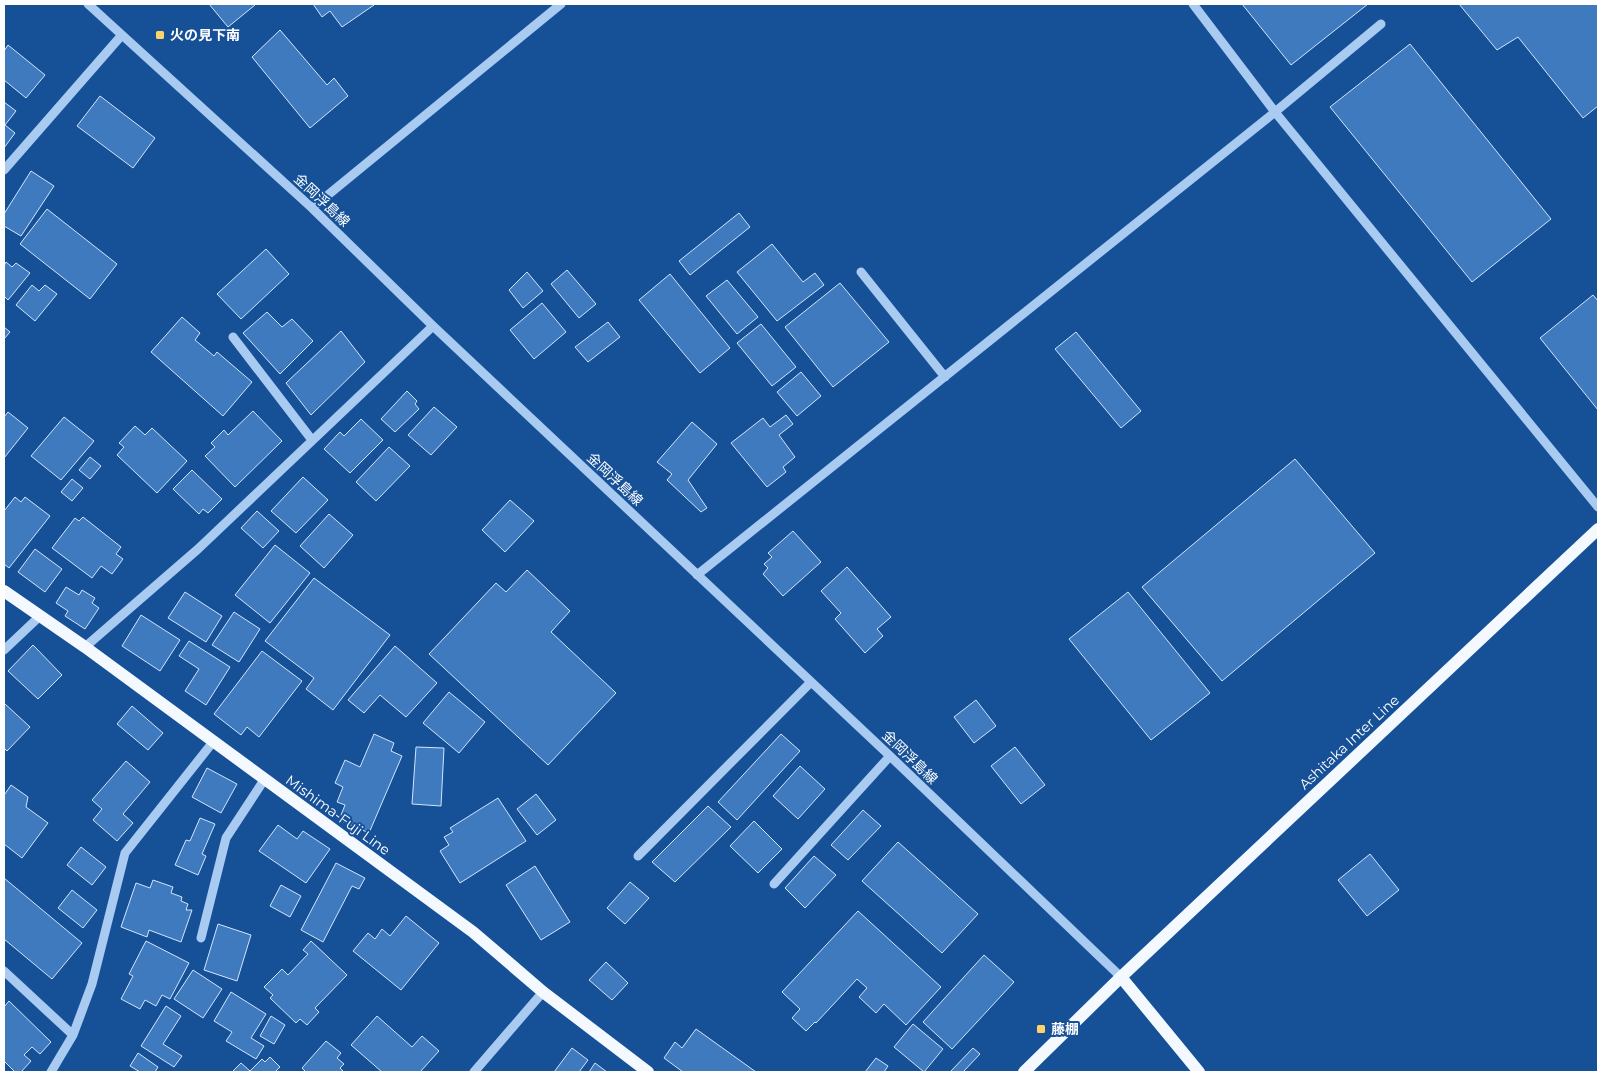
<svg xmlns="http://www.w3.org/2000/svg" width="1602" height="1076" viewBox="0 0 1602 1076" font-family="Montserrat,'Noto Sans JP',sans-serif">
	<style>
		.building { fill: #3f7abf; stroke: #d1e5fc }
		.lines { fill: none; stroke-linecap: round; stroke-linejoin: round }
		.minor { stroke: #a9cbf2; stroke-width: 9 }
		.major { stroke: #f4f9ff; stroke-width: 12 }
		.poi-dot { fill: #ffd26a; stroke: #165198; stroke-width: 2 }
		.labels { text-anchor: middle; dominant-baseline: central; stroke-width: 4; stroke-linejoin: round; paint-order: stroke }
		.poi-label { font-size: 14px; font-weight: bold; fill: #fff; stroke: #165198; text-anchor: start }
		.street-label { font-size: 14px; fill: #fff; stroke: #165198 }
	</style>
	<rect width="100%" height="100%" fill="#165198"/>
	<path class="building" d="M 209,4 L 254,4 L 255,5 L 228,27 Z
		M 313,4 L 373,4 L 374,5 L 342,27 L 330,11 L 322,17 Z
		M 1242,4 L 1368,4 L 1291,65 Z
		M 1459,4 L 1598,4 L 1598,106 L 1583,118 L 1518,37 L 1497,50 Z
		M 280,30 L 327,85 L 334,78 L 348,96 L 310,128 L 252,57 Z
		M 1410,44 L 1551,219 L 1472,282 L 1330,107 Z
		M 8,45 L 45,75 L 26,98 L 4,80 L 4,51 Z
		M 100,96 L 155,138 L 133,168 L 77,126 Z
		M 4,102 L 16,111 L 5,125 L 15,133 L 4,148 Z
		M 31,171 L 54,186 L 21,236 L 4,226 L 4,214 Z
		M 47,209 L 117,264 L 90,299 L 20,244 Z
		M 739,213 L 750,227 L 690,275 L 679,261 Z
		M 772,244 L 803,282 L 815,273 L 824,285 L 777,321 L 737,272 Z
		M 266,249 L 289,274 L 241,319 L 217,294 Z
		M 6,262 L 12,267 L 16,263 L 30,273 L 8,300 L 4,296 L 4,266 Z
		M 567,270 L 596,304 L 579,318 L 551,284 Z
		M 527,272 L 543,291 L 523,308 L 509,290 Z
		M 670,274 L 730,348 L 700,373 L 639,300 Z
		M 727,280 L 758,317 L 737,334 L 706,296 Z
		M 840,283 L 889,342 L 833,387 L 785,327 Z
		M 32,285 L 39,291 L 45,285 L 57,294 L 35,321 L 16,305 Z
		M 1593,295 L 1598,301 L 1598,410 L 1540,338 Z
		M 542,303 L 566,332 L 534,359 L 510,330 Z
		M 267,312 L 282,327 L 292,319 L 313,341 L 280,374 L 243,333 Z
		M 182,317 L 200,333 L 195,340 L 214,356 L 217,352 L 252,382 L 223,416 L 151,352 Z
		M 608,322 L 620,337 L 588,362 L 575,347 Z
		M 761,324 L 796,367 L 772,386 L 737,343 Z
		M 4,327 L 10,332 L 4,339 Z
		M 341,331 L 365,362 L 311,415 L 286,383 Z
		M 1076,332 L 1141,411 L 1121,428 L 1055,349 Z
		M 801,372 L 821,396 L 797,416 L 777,392 Z
		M 407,391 L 417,401 L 415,404 L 419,409 L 395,432 L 381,419 Z
		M 434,407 L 457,427 L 431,455 L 408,435 Z
		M 253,411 L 282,441 L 235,487 L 205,456 L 215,447 L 211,443 L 224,430 L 228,435 Z
		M 8,412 L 28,428 L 4,458 L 4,417 Z
		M 786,415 L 793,424 L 779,435 L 795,457 L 783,467 L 786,472 L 767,487 L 731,443 L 763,418 L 770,427 Z
		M 64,417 L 94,441 L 61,480 L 31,456 Z
		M 361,419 L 383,440 L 350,473 L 324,449 L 340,432 L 344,436 Z
		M 692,422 L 717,444 L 688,480 L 707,508 L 701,512 L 667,480 L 672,474 L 657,462 Z
		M 135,426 L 145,435 L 152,428 L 187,461 L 157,493 L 117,455 L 124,447 L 119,443 Z
		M 389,447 L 410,466 L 376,501 L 356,482 Z
		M 90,457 L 101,466 L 90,479 L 79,470 Z
		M 1295,459 L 1375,553 L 1222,681 L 1142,587 Z
		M 192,470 L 222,499 L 208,513 L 203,509 L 199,514 L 173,489 Z
		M 303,477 L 328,500 L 296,533 L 271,511 Z
		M 72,479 L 83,488 L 72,501 L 61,492 Z
		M 15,497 L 21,502 L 25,497 L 50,516 L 9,568 L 4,564 L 4,511 Z
		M 510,500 L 534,521 L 505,552 L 482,530 Z
		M 257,511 L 279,531 L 263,548 L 241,528 Z
		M 329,514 L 353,535 L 324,568 L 300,546 Z
		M 83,517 L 121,547 L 116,554 L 123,559 L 112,574 L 101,566 L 92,578 L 52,548 L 75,518 L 79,521 Z
		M 793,531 L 821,562 L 783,596 L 763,574 L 768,568 L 764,564 L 772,557 L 768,553 Z
		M 275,545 L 310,573 L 270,623 L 235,595 Z
		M 35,549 L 62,569 L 45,592 L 18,572 Z
		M 847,567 L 891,617 L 877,629 L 883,636 L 865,653 L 835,619 L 841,613 L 821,591 Z
		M 527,570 L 570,611 L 551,632 L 616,693 L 548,765 L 429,654 L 496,583 L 506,592 Z
		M 314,578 L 390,635 L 333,710 L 306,689 L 314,678 L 265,641 Z
		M 66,587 L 79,595 L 82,590 L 95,598 L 92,603 L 99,608 L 85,629 L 65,616 L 68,611 L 56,603 Z
		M 185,592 L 222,616 L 206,642 L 168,618 Z
		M 1128,592 L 1210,693 L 1151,740 L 1069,639 Z
		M 234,612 L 260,629 L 239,662 L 212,645 Z
		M 141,615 L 180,640 L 160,671 L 122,646 Z
		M 189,641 L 230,667 L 206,705 L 185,691 L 199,669 L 179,656 Z
		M 33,645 L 62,675 L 38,699 L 8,671 Z
		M 395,646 L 437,683 L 406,717 L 380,695 L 364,713 L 348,700 Z
		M 262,651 L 302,681 L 259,737 L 247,727 L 241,735 L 214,714 Z
		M 449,692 L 485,722 L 459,753 L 423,723 Z
		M 976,700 L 996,726 L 974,743 L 954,717 Z
		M 4,703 L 30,727 L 7,751 L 4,748 Z
		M 132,706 L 163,733 L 148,750 L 117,724 Z
		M 374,734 L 394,743 L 391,751 L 402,756 L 369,833 L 339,820 L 345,805 L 337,802 L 343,787 L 335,783 L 345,760 L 360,767 Z
		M 781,734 L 800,751 L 737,820 L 718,802 Z
		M 416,747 L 444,748 L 441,806 L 412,804 Z
		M 1015,747 L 1045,785 L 1021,804 L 991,766 Z
		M 126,761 L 150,782 L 123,814 L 133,823 L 117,841 L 93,820 L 102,809 L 92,800 Z
		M 800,766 L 825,789 L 798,819 L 773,796 Z
		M 207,768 L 237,784 L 221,813 L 192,797 Z
		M 11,785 L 28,797 L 26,807 L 48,823 L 22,858 L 4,844 L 4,793 L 5,794 Z
		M 536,794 L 556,820 L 537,835 L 517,809 Z
		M 498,798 L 526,841 L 460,883 L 440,851 L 449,845 L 444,837 L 453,832 L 450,828 Z
		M 708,806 L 731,827 L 675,882 L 652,862 Z
		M 863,810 L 881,826 L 848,860 L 831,845 Z
		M 200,818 L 215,824 L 202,854 L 206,856 L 198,875 L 175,865 L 186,840 L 190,841 Z
		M 754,821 L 782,849 L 758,873 L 730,846 Z
		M 278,825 L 297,839 L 303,831 L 330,849 L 306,883 L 259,851 Z
		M 898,842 L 978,914 L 942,953 L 862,881 Z
		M 81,847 L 106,867 L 92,885 L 67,865 Z
		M 1370,854 L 1399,890 L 1367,916 L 1338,880 Z
		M 814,856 L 836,875 L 805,908 L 785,888 Z
		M 336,863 L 365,878 L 359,889 L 352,886 L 323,942 L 301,930 Z
		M 535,866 L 570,922 L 541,940 L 506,885 Z
		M 4,878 L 82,943 L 52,979 L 4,939 Z
		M 153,880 L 173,887 L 171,893 L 182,897 L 181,901 L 188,904 L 186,910 L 192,910 L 181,942 L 149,930 L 147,937 L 121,927 L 136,883 L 150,888 Z
		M 630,882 L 649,898 L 625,924 L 607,908 Z
		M 281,885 L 301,896 L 290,917 L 270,906 Z
		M 72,890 L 97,910 L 83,928 L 58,908 Z
		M 858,911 L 941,987 L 906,1025 L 884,1004 L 876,1013 L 859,997 L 867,988 L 857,979 L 816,1023 L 815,1022 L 806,1031 L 792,1018 L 800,1009 L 782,992 Z
		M 406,916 L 439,943 L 401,990 L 353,951 L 368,933 L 375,939 L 382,929 L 390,936 Z
		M 218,924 L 251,935 L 237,981 L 204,970 Z
		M 146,941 L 189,963 L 170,999 L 162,995 L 156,1006 L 145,1000 L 140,1009 L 121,999 L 133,976 L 129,974 Z
		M 311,941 L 347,975 L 315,1008 L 319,1012 L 307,1025 L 300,1019 L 296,1023 L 270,998 L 273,995 L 264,987 L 282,969 L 288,975 L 308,954 L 303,950 Z
		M 984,955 L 1014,982 L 952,1049 L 923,1022 Z
		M 606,962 L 628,983 L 612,1000 L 589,980 Z
		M 193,970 L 222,989 L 203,1018 L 174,999 Z
		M 231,992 L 266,1014 L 251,1038 L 264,1046 L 256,1059 L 226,1041 L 232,1032 L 214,1021 Z
		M 9,1001 L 51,1042 L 40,1054 L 32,1047 L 24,1055 L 31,1061 L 21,1072 L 15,1072 L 4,1061 L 4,1007 Z
		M 166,1006 L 181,1016 L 163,1044 L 182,1056 L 174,1067 L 141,1046 Z
		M 271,1016 L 285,1025 L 274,1044 L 260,1036 Z
		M 377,1016 L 412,1047 L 422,1036 L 439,1051 L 420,1072 L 382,1072 L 351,1045 Z
		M 913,1024 L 943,1049 L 924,1072 L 894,1047 Z
		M 696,1029 L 756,1072 L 683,1072 L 664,1058 L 675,1042 L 682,1048 Z
		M 326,1041 L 341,1053 L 337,1058 L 344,1064 L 340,1068 L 344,1072 L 306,1072 L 302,1068 Z
		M 572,1048 L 588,1060 L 579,1072 L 554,1072 Z
		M 973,1048 L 980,1054 L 963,1072 L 950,1072 Z
		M 138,1053 L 158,1067 L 155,1072 L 140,1072 L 130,1066 Z
		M 270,1057 L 280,1067 L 275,1072 L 232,1072 L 241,1063 L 250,1071 L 262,1059 L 265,1062 Z
		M 876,1058 L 888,1066 L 884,1072 L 865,1072 Z
		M 595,1063 L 607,1072 L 589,1072 Z"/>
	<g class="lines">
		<path class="minor" d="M 88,4 L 312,208 L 433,326 L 890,756 L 1121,977
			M 1193,4 L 1275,112 L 1598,507
			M 4,170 L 121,36
			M 312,208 L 561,4
			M 861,272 L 945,377
			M 233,337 L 312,440
			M 697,575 L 1275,112 L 1381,24
			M 85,647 L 198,549 L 433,326
			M 4,650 L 40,616
			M 638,856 L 811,682
			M 774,884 L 890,756
			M 201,938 L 226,838 L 264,780
			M 4,971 L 73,1035
			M 51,1072 L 73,1035 L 92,984 L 125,853 L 213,742
			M 474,1072 L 543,992"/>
		<path class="major" d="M 4,591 L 85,647 L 473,932 L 543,992 L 648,1072
			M 1121,977 L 1199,1072
			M 1024,1072 L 1121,977 L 1598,529"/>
	</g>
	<g class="poi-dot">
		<rect x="155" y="30" width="10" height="10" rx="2.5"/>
		<rect x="1036" y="1024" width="10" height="10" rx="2.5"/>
	</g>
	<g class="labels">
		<g class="poi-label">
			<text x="170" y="35">火の見下南</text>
			<text x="1051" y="1029">藤棚</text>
		</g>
		<g class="street-label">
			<text transform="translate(322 200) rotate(43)">金岡浮島線</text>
			<text transform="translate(615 479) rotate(43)">金岡浮島線</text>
			<text transform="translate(1349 742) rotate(-43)">Ashitaka Inter Line</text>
			<text transform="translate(910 757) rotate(44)">金岡浮島線</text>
			<text transform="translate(338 815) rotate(36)">Mishima-Fuji Line</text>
		</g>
	</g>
	<rect width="1602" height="1076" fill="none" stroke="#ffffff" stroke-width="10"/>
</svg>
